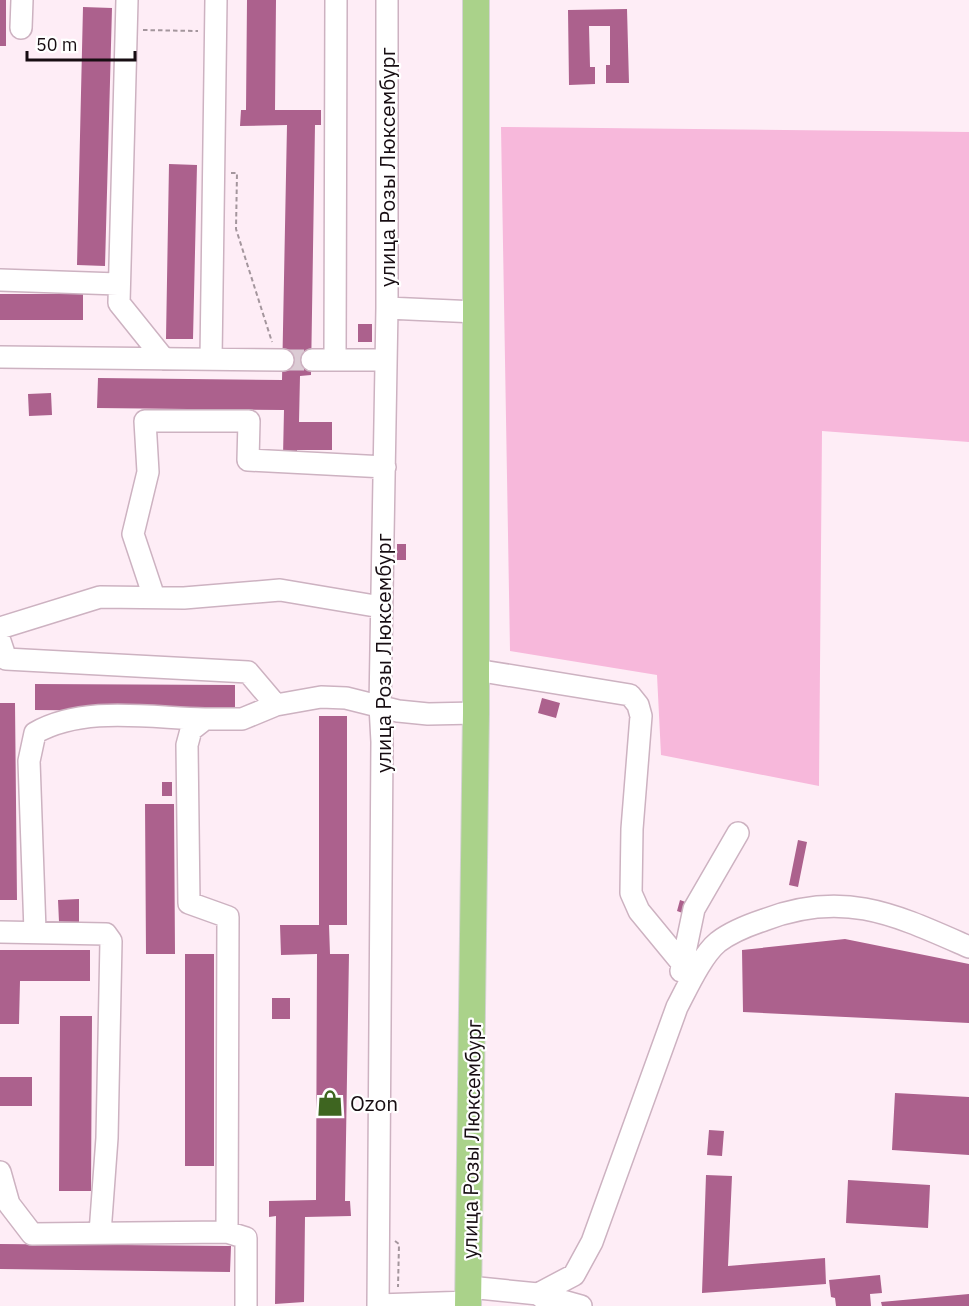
<svg xmlns="http://www.w3.org/2000/svg" width="969" height="1306" viewBox="0 0 969 1306" font-family="'IBM Plex Sans',sans-serif">
	<style>
		.green { fill: #f7b8db }
		.building { fill: #ac618d }
		.lines { fill: none; stroke-linecap: round; stroke-linejoin: round }
		.minor-tunnel { stroke: #dbcbd4; stroke-width: 21; stroke-dasharray: 21 10; stroke-linecap: butt }
		.minor-casing { stroke: #cdb2c1; stroke-width: 24 }
		.major-casing { stroke: #d5d3d4; stroke-width: 28 }
		.path { stroke: #a4969d; stroke-width: 2; stroke-dasharray: 4.5 3; stroke-linecap: butt }
		.minor { stroke: #fff; stroke-width: 21 }
		.major { stroke: #aad28a; stroke-width: 26 }
		.labels { text-anchor: middle; dominant-baseline: central; stroke-width: 4.5; stroke-linejoin: round; paint-order: stroke }
		.street-label { font-size: 21px; fill: #170d12; stroke: #fff }
		.poi-label { font-size: 21px; fill: #170d12; stroke: #fff; text-anchor: start }
	</style>
	<rect width="100%" height="100%" fill="#feedf6"/>
	<path class="green" d="M 501,127 L 969,132 L 969,442 L 822,431 L 819,786 L 661,755 L 657,675 L 510,651 Z"/>
	<path class="building" d="M 0,0 L 6,0 L 6,46 L 0,46 Z
		M 247,0 L 276,0 L 275,110 L 321,110 L 321,125 L 315,125 L 311,375 L 300,376 L 299,422 L 332,422 L 332,450 L 297,450 L 297,456 L 283,456 L 284,410 L 97,408 L 98,378 L 282,380 L 287,125 L 240,126 L 241,110 L 246,110 Z
		M 83,7 L 112,8 L 105,266 L 77,265 Z
		M 627,9 L 629,83 L 606,83 L 606,65 L 610,65 L 610,26 L 589,26 L 590,67 L 595,67 L 595,84 L 569,85 L 568,10 Z
		M 169,164 L 197,165 L 193,339 L 166,339 Z
		M 0,294 L 83,294 L 83,320 L 0,320 Z
		M 358,324 L 372,324 L 372,342 L 358,342 Z
		M 51,393 L 52,415 L 29,416 L 28,394 Z
		M 397,544 L 406,544 L 406,560 L 397,560 Z
		M 35,684 L 235,685 L 235,712 L 35,710 Z
		M 542,698 L 560,703 L 556,718 L 538,713 Z
		M 0,703 L 15,703 L 17,900 L 0,900 Z
		M 319,716 L 347,716 L 347,925 L 329,925 L 330,954 L 349,954 L 345,1201 L 350,1201 L 351,1216 L 305,1217 L 304,1302 L 275,1304 L 276,1216 L 269,1217 L 269,1201 L 316,1200 L 317,954 L 281,955 L 280,925 L 319,925 Z
		M 162,782 L 172,782 L 172,796 L 162,796 Z
		M 145,804 L 174,804 L 175,954 L 146,954 Z
		M 798,840 L 807,842 L 798,887 L 789,885 Z
		M 79,899 L 79,922 L 59,922 L 58,900 Z
		M 680,900 L 691,904 L 688,915 L 677,911 Z
		M 845,939 L 969,964 L 969,1023 L 743,1012 L 742,950 Z
		M 0,950 L 90,950 L 90,981 L 20,981 L 19,1024 L 0,1024 Z
		M 185,954 L 214,954 L 214,1166 L 185,1166 Z
		M 272,998 L 290,998 L 290,1019 L 272,1019 Z
		M 60,1016 L 92,1016 L 91,1191 L 59,1191 Z
		M 0,1077 L 32,1077 L 32,1106 L 0,1106 Z
		M 895,1093 L 969,1097 L 969,1155 L 892,1150 Z
		M 709,1130 L 724,1131 L 722,1156 L 707,1155 Z
		M 706,1175 L 732,1176 L 728,1266 L 825,1258 L 826,1284 L 702,1293 Z
		M 848,1180 L 930,1185 L 928,1228 L 846,1223 Z
		M 0,1244 L 231,1246 L 230,1272 L 0,1269 Z
		M 880,1275 L 882,1293 L 870,1294 L 871,1306 L 836,1306 L 835,1298 L 831,1297 L 829,1280 Z
		M 969,1294 L 969,1306 L 882,1306 L 881,1302 Z"/>
	<g class="lines">
		<path class="minor-tunnel" d="M 283,360 L 312,360"/>
		<defs>
			<path id="minor" d="M 127,0 L 119,303 L 164,359
				M 21,28 L 22,0
				M 0,280 L 118,284
				M 387,308 L 476,312
				M 0,357 L 283,360
				M 211,359 L 216,0
				M 335,359 L 336,0
				M 312,360 L 386,360
				M 154,597 L 133,534 L 148,472 L 145,421 L 249,421 L 248,460 L 385,467
				M 0,628 L 100,597 L 184,598 L 280,590 L 381,607
				M 0,641 L 6,659 L 248,672 L 276,705
				M 476,670 L 630,695 L 638,705 L 641,716 L 632,829 L 631,893 L 639,911 L 681,962
				M 35,931 L 29,761 L 35,733 C 84,705 151,718 205,719
				M 0,932 L 106,934 L 111,941 L 107,1138 L 100,1233
				M 681,971 L 694,909 L 738,833
				M 0,1172 L 9,1204 L 32,1234 L 227,1232 L 246,1238 L 246,1306
				M 227,1232 L 228,917 L 189,903 L 187,745 L 191,730 L 205,719 L 242,719 L 276,705 L 321,697 L 346,698 L 398,711 L 428,714 L 476,713
				M 469,1287 L 538,1294 L 549,1303
				M 378,1305 L 469,1302
				M 378,1306 L 382,742 L 380,706 L 387,308 L 387,0
				M 581,1306 L 538,1294 L 574,1275 L 592,1242 L 677,1007 C 687,988 702,955 718,942 C 731,932 749,925 764,920 C 844,889 896,915 969,947"/>
			<path id="major" d="M 468,1306 L 476,713 L 476,0"/>
		</defs>
		<use href="#minor" class="minor-casing"/>
		<use href="#major" class="major-casing"/>
		<path class="path" d="M 143,30 L 198,31
			M 231,173 L 237,173 L 236,229 L 272,342
			M 395,1241 L 399,1244 L 398,1287"/>
		<use href="#minor" class="minor"/>
		<use href="#major" class="major"/>
	</g>
	<defs>
		<symbol id="shop-bare" viewBox="-9 -9 18 18"><path d="M-5-2.5h2.3a2.7 3.5 0 0 1 5.4 0H5L5.5 6h-11ZM-1.5-2.5h3a1.5 2.3 0 0 0-3 0Z" fill="#3e6520" stroke="#fff" stroke-width="2.5" paint-order="stroke"/></symbol>
	</defs>
	<g fill-rule="evenodd">
		<use href="#shop-bare" x="311" y="1084" width="38" height="38"/>
	</g>
	<g class="labels">
		<g class="street-label">
			<text transform="translate(387 167) rotate(-90)">улица Розы Люксембург</text>
			<text transform="translate(383 653) rotate(-90)">улица Розы Люксембург</text>
			<text transform="translate(471 1139) rotate(-89)">улица Розы Люксембург</text>
		</g>
		<g class="poi-label">
			<text x="350" y="1103">Ozon</text>
		</g>
	</g>
	<path d="M27 51v9h108v-9" fill="none" stroke="#170d12" stroke-width="3"/>
	<text x="36" y="51" font-size="18" fill="#170d12" stroke="#ffffff" stroke-width="4.5" paint-order="stroke">50 m</text>
</svg>
